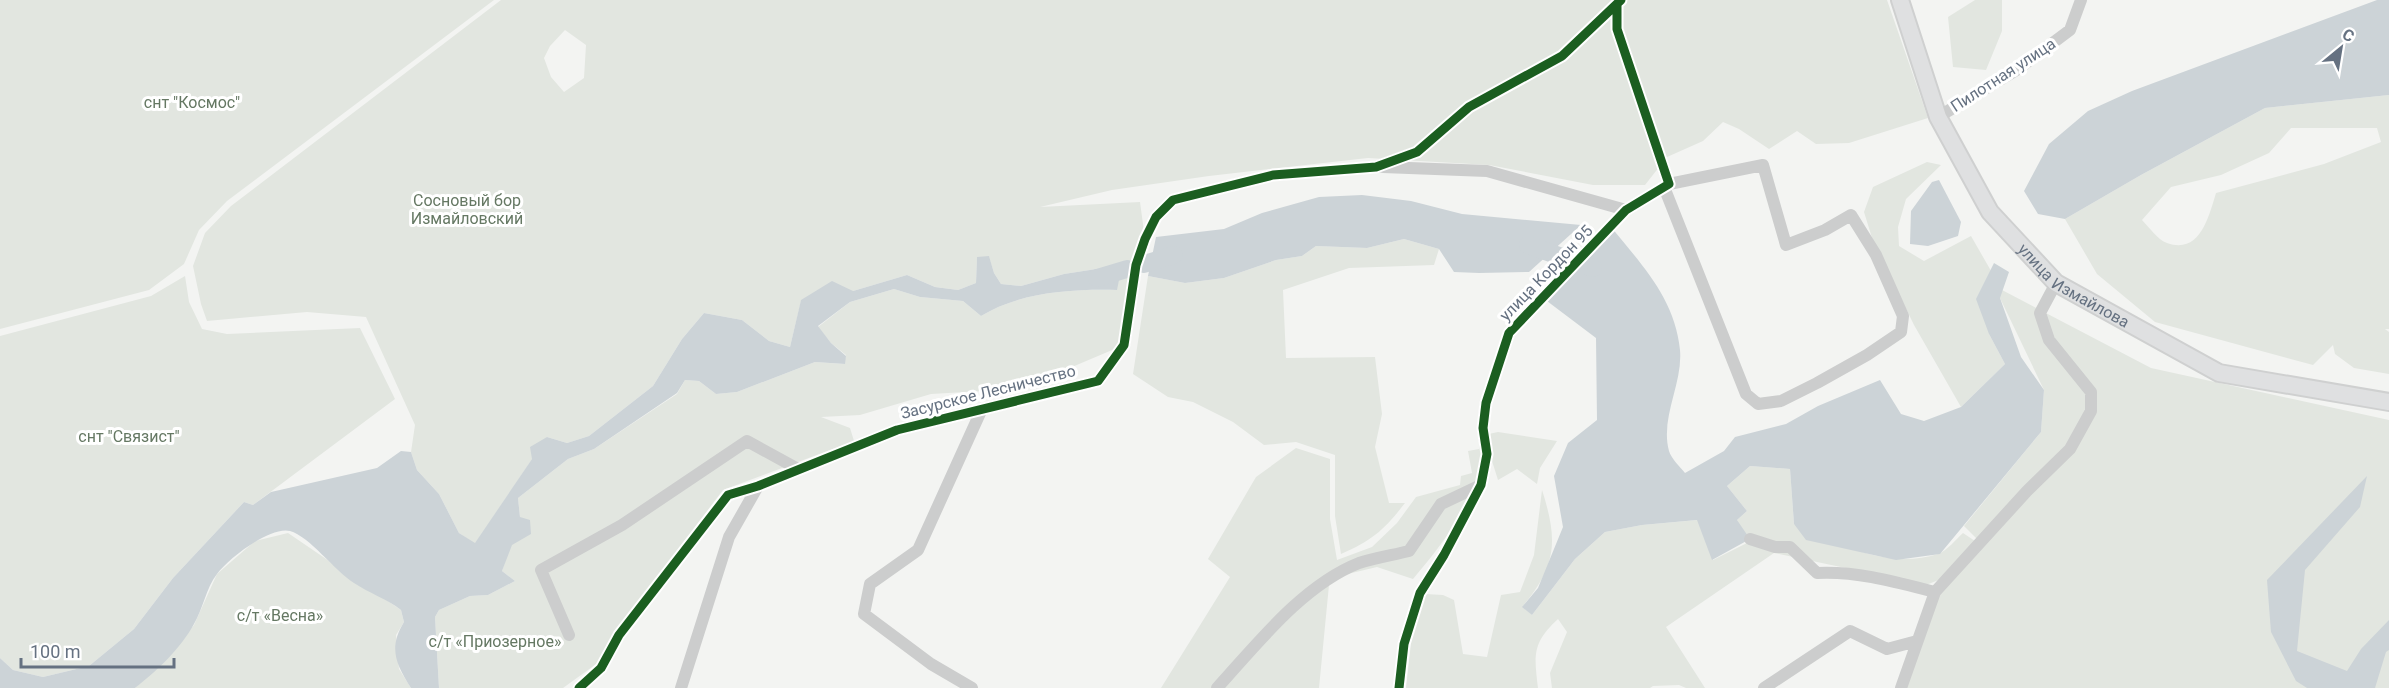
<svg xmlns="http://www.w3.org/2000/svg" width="2389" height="688" viewBox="0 0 2389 688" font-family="Roboto,sans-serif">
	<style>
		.green { fill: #e2e6e0; fill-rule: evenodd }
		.water { fill: #ccd3d7 }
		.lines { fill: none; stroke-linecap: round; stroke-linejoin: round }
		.river { stroke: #ccd3d7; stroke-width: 18 }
		.major-casing { stroke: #cfd0d0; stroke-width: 20 }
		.minor { stroke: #cccdcd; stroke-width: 12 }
		.major { stroke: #dfe0e1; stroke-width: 16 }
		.cycleway-casing { stroke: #fff; stroke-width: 13 }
		.cycleway { stroke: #1b5e20; stroke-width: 9 }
		.labels { text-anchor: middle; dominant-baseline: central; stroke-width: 6; stroke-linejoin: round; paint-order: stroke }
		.street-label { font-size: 16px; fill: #657181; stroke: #fff }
		.park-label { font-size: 16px; fill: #657863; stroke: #fff }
	</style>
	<rect width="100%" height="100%" fill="#f3f4f2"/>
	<path class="green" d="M 0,0 L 494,0 L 227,201 L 199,230 L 184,264 L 149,290 L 0,329 Z
		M 501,0 L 1887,0 L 1928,118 L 1849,143 L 1816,144 L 1797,131 L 1769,149 L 1739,129 L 1723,122 L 1703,141 L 1667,157 L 1645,185 L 1593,185 L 1489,165 L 1368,158 L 1209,176 L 1112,190 L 1040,207 L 1140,202 L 1145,239 L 1124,345 L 1020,389 L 931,394 L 860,415 L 821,417 L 850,428 L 854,441 L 723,490 L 616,631 L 599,662 L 563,688 L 439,688 L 435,617 L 439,610 L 470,596 L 488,595 L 515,581 L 502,571 L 520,517 L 518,498 L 568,459 L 594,449 L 677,394 L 685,380 L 699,381 L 716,394 L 737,392 L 815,362 L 844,364 L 846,355 L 831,343 L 818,327 L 850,302 L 894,289 L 920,297 L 963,301 L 981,316 C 1020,292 1072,289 1116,290 L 1122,265 L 1064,274 L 1021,286 L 1001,284 L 994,273 L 989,257 L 977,257 L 976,283 L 958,290 L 935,287 L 907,275 L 853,291 L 801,301 L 790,347 L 769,341 L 742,320 L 704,313 L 682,339 L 653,386 L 589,436 L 567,443 L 547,437 L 475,544 L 459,533 L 439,494 L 417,470 L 411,452 L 415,425 L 366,317 L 307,312 L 207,321 L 201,304 L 193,266 L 205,233 L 231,206 ZM 565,30 L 586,45 L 584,78 L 564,92 L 551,77 L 544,58 L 550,46 Z
		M 1975,0 L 2002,0 L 2002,31 L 1986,70 L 1953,67 L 1948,17 Z
		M 2389,95 L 2389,329 L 2385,329 L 2389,332 L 2389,374 L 2354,368 L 2335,354 L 2333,345 L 2313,365 L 2155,322 L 2097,274 L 2065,219 L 2141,175 L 2265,108 ZM 2291,128 L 2377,128 L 2381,142 L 2324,164 L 2216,193 C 2209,216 2200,255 2167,243 C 2158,240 2149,227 2142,220 L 2171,187 L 2221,175 L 2269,153 Z
		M 1927,162 L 1941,165 L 1906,199 L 1898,227 L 1899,246 L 1924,261 L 1971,236 L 2002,290 L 2151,368 L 2389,420 L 2389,688 L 1905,688 L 1938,594 L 1980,542 L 1964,526 L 2041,432 L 2044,390 L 2000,298 L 1989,334 L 2005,364 L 1961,407 L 1914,325 L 1873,241 L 1864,212 L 1873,187 Z
		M 1404,239 L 1439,249 L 1434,265 L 1349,268 L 1283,290 L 1286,358 L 1375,357 L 1382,414 L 1375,447 L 1389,503 L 1405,503 C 1384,530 1373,540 1341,554 L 1335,516 L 1335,455 L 1296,442 L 1264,445 L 1233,422 L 1193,402 L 1168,397 L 1133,374 L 1148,276 L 1185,283 L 1224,278 L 1276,260 L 1302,256 L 1316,246 L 1367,248 Z
		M 185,276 L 189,302 L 202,329 L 227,334 L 360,328 L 395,399 L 253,505 L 244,502 L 173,578 L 134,629 L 89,666 L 43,677 L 13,670 L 0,658 L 0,336 L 151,296 Z
		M 1498,432 L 1557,441 L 1540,468 L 1537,484 L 1517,469 L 1498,480 L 1492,461 L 1482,465 C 1471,507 1441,546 1413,579 L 1377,567 L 1339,576 L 1329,585 L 1319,688 L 1161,688 L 1230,577 L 1208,559 L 1256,477 L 1296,448 L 1330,459 L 1330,519 L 1337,560 L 1372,547 L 1397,523 L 1416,497 L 1460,485 L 1461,476 L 1472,473 L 1468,451 L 1479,449 L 1479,436 Z
		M 1750,466 L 1790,469 L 1794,524 C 1839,544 1887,570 1938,554 C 1947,551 1956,539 1963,533 L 1975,541 L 1941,579 L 1926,585 L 1774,553 L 1666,627 L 1705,688 L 1686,688 L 1679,685 L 1653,686 L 1650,688 L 1552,688 L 1550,673 L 1567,632 L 1558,619 C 1532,643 1534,655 1538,688 L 1406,688 L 1413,625 L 1425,594 L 1443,595 L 1454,600 L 1463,654 L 1487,657 L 1501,595 L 1520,592 L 1534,555 L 1542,490 C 1558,540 1557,565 1523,606 L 1532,615 L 1575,559 L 1605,532 L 1642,525 L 1698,520 L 1713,560 L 1747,543 L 1737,520 L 1747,511 L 1727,486 Z
		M 288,533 L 401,610 L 404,622 L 396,635 L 399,669 L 411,688 L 135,688 L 169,656 L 194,625 L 217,574 L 255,541 Z"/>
	<path class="water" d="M 2377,0 L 2389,0 L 2389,95 L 2265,108 L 2141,175 L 2065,219 L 2038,214 L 2024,191 L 2049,144 L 2088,111 L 2132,91 Z
		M 1939,180 L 1961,222 L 1958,236 L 1928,246 L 1910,244 L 1911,211 L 1932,182 Z
		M 1362,195 L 1411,201 L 1462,214 L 1581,225 L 1529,272 L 1479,273 L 1454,272 L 1439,249 L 1404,239 L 1367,248 L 1316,246 L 1302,256 L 1276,260 L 1224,278 L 1185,283 L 1148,276 L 1156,237 L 1224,229 L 1262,213 L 1319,197 Z
		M 1611,227 C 1642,265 1675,299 1680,350 C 1683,384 1660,417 1669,451 C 1671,458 1680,467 1685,473 L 1724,451 L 1735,437 L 1786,424 L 1818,406 L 1880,380 L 1901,414 L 1924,421 L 1961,407 L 2005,364 L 1989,334 L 1976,299 L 1994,263 L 2009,272 L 2000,298 L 2021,357 L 2044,390 L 2041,432 L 1940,554 L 1896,560 L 1806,540 L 1794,524 L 1790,469 L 1750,466 L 1727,486 L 1747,511 L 1737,520 L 1750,539 L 1712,560 L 1697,520 L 1642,525 L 1605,532 L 1575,559 L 1532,615 L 1522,607 L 1538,588 L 1563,527 L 1554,476 L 1568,443 L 1597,420 L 1596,338 L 1543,298 Z
		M 989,256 L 994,273 L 1001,284 L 1021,286 L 1064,274 L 1122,265 L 1117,290 C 1072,289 1020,292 981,316 L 963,301 L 920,297 L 894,289 L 850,302 L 818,326 L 831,343 L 846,356 L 845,364 L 815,362 L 737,392 L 716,394 L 699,381 L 685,380 L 677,393 L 594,449 L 568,459 L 518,498 L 520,517 L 530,520 L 531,534 L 512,545 L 502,571 L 515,581 L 488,595 L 470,596 L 439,610 L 435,617 L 439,688 L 411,688 C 396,664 388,648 404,622 L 401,610 C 387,599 369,593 354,583 C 335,571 309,536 290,531 C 270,526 228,559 217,574 C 206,588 203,609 194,624 C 181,648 157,671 135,688 L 0,688 L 0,658 L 13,670 L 43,677 L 89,666 L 134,629 L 173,578 L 244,502 L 253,505 L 271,492 L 377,468 L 401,451 L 411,452 L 417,470 L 439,494 L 459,533 L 475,543 L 532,459 L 530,447 L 547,437 L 567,443 L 589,436 L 653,386 L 682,339 L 704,313 L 742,320 L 769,341 L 790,347 L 801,300 L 832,281 L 853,291 L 907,275 L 935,287 L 958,290 L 976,283 L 977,257 Z
		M 2367,476 L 2360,507 L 2305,570 L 2297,651 L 2347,671 L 2361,649 L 2389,620 L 2389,650 L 2386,652 L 2375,688 L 2307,688 L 2296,681 L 2271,632 L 2267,580 Z"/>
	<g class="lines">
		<path class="river" d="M 1528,245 L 1593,268
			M 1144,264 L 1174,255
			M 1097,278 L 1127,269"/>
		<defs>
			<g id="major">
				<path id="s1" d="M 1900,0 L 1938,117 L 1990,212 L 2056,283 L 2219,373 L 2389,402"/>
			</g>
		</defs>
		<use href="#major" class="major-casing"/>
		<path class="minor" d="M 1938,117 L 2018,69 L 2070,30 L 2081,0
			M 1383,167 L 1487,171 L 1626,210
			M 1664,187 L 1746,394 L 1758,404 L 1781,401 L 1817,383 L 1867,355 L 1901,332 L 1903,316 L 1876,255 L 1851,215 L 1825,230 L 1786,245 L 1763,165 L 1669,184
			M 1750,539 L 1775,547 L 1790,547 L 1817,573 C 1858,571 1896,582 1935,592
			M 569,635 L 541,570 L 622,525 L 747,441 L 798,469
			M 579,688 L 601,668 L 619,635 L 728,495 L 758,486 L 897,430 L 1098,381 L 1124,345 L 1136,265 L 1145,239 L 1156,217 L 1173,200 L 1273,175 L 1376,167 L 1417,152 L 1469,107 L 1562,56 L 1621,0
			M 681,688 L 729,537 L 758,486
			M 972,688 L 931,664 L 864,614 L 870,584 L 918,550 L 981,411
			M 1217,688 C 1257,644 1303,585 1359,563 C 1375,558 1393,555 1409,551 L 1441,504 L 1481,485
			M 1399,688 L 1404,644 L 1420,593 L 1444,555 L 1481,485 L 1487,454 L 1483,428 L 1486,403 L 1509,333 L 1626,210 L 1669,184 L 1617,29 L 1617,4
			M 1764,688 L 1850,631 L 1887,649 L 1917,641
			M 1901,688 L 1935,592 L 2027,491 L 2070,449 L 2091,411 L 2091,392 L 2049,340 L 2040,313 L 2056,283"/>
		<use href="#major" class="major"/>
		<defs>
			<path id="cycleway" d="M 579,688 L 601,668 L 619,635 L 728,495 L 758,486 L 897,430 L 1098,381 L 1124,345 L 1136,265 L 1145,239 L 1156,217 L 1173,200 L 1273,175 L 1376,167 L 1417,152 L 1469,107 L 1562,56 L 1621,0
				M 1399,688 L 1404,644 L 1420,593 L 1444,555 L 1481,485 L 1487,454 L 1483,428 L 1486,403 L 1509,333 L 1626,210 L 1669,184 L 1617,29 L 1617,4"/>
		</defs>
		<use href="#cycleway" class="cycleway-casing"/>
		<use href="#cycleway" class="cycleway"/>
	</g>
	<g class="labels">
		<g class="street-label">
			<text transform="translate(2003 75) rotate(-33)">Пилотная улица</text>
			<text transform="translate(1546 273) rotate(-46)">улица Кордон 95</text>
			<text stroke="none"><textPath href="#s1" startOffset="344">улица Измайлова</textPath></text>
			<text transform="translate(988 392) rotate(-14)">Засурское Лесничество</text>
		</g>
		<g class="park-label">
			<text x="192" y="102">снт "Космос"</text>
			<text x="467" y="200">Сосновый бор<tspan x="467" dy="18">Измайловский</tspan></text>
			<text x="129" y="436">снт "Связист"</text>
			<text x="280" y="615">с/т «Весна»</text>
			<text x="495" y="641">с/т «Приозерное»</text>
		</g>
	</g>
	<g transform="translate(2341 48) rotate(30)" stroke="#ffffff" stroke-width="4.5" paint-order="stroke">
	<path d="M0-4.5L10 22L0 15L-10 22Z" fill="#657181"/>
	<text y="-9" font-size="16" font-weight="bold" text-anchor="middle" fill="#657181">С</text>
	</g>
	<path d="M21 658v9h153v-9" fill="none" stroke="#657181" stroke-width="3"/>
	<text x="30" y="658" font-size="18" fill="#657181" stroke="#ffffff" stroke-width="4.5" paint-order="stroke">100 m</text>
</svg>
